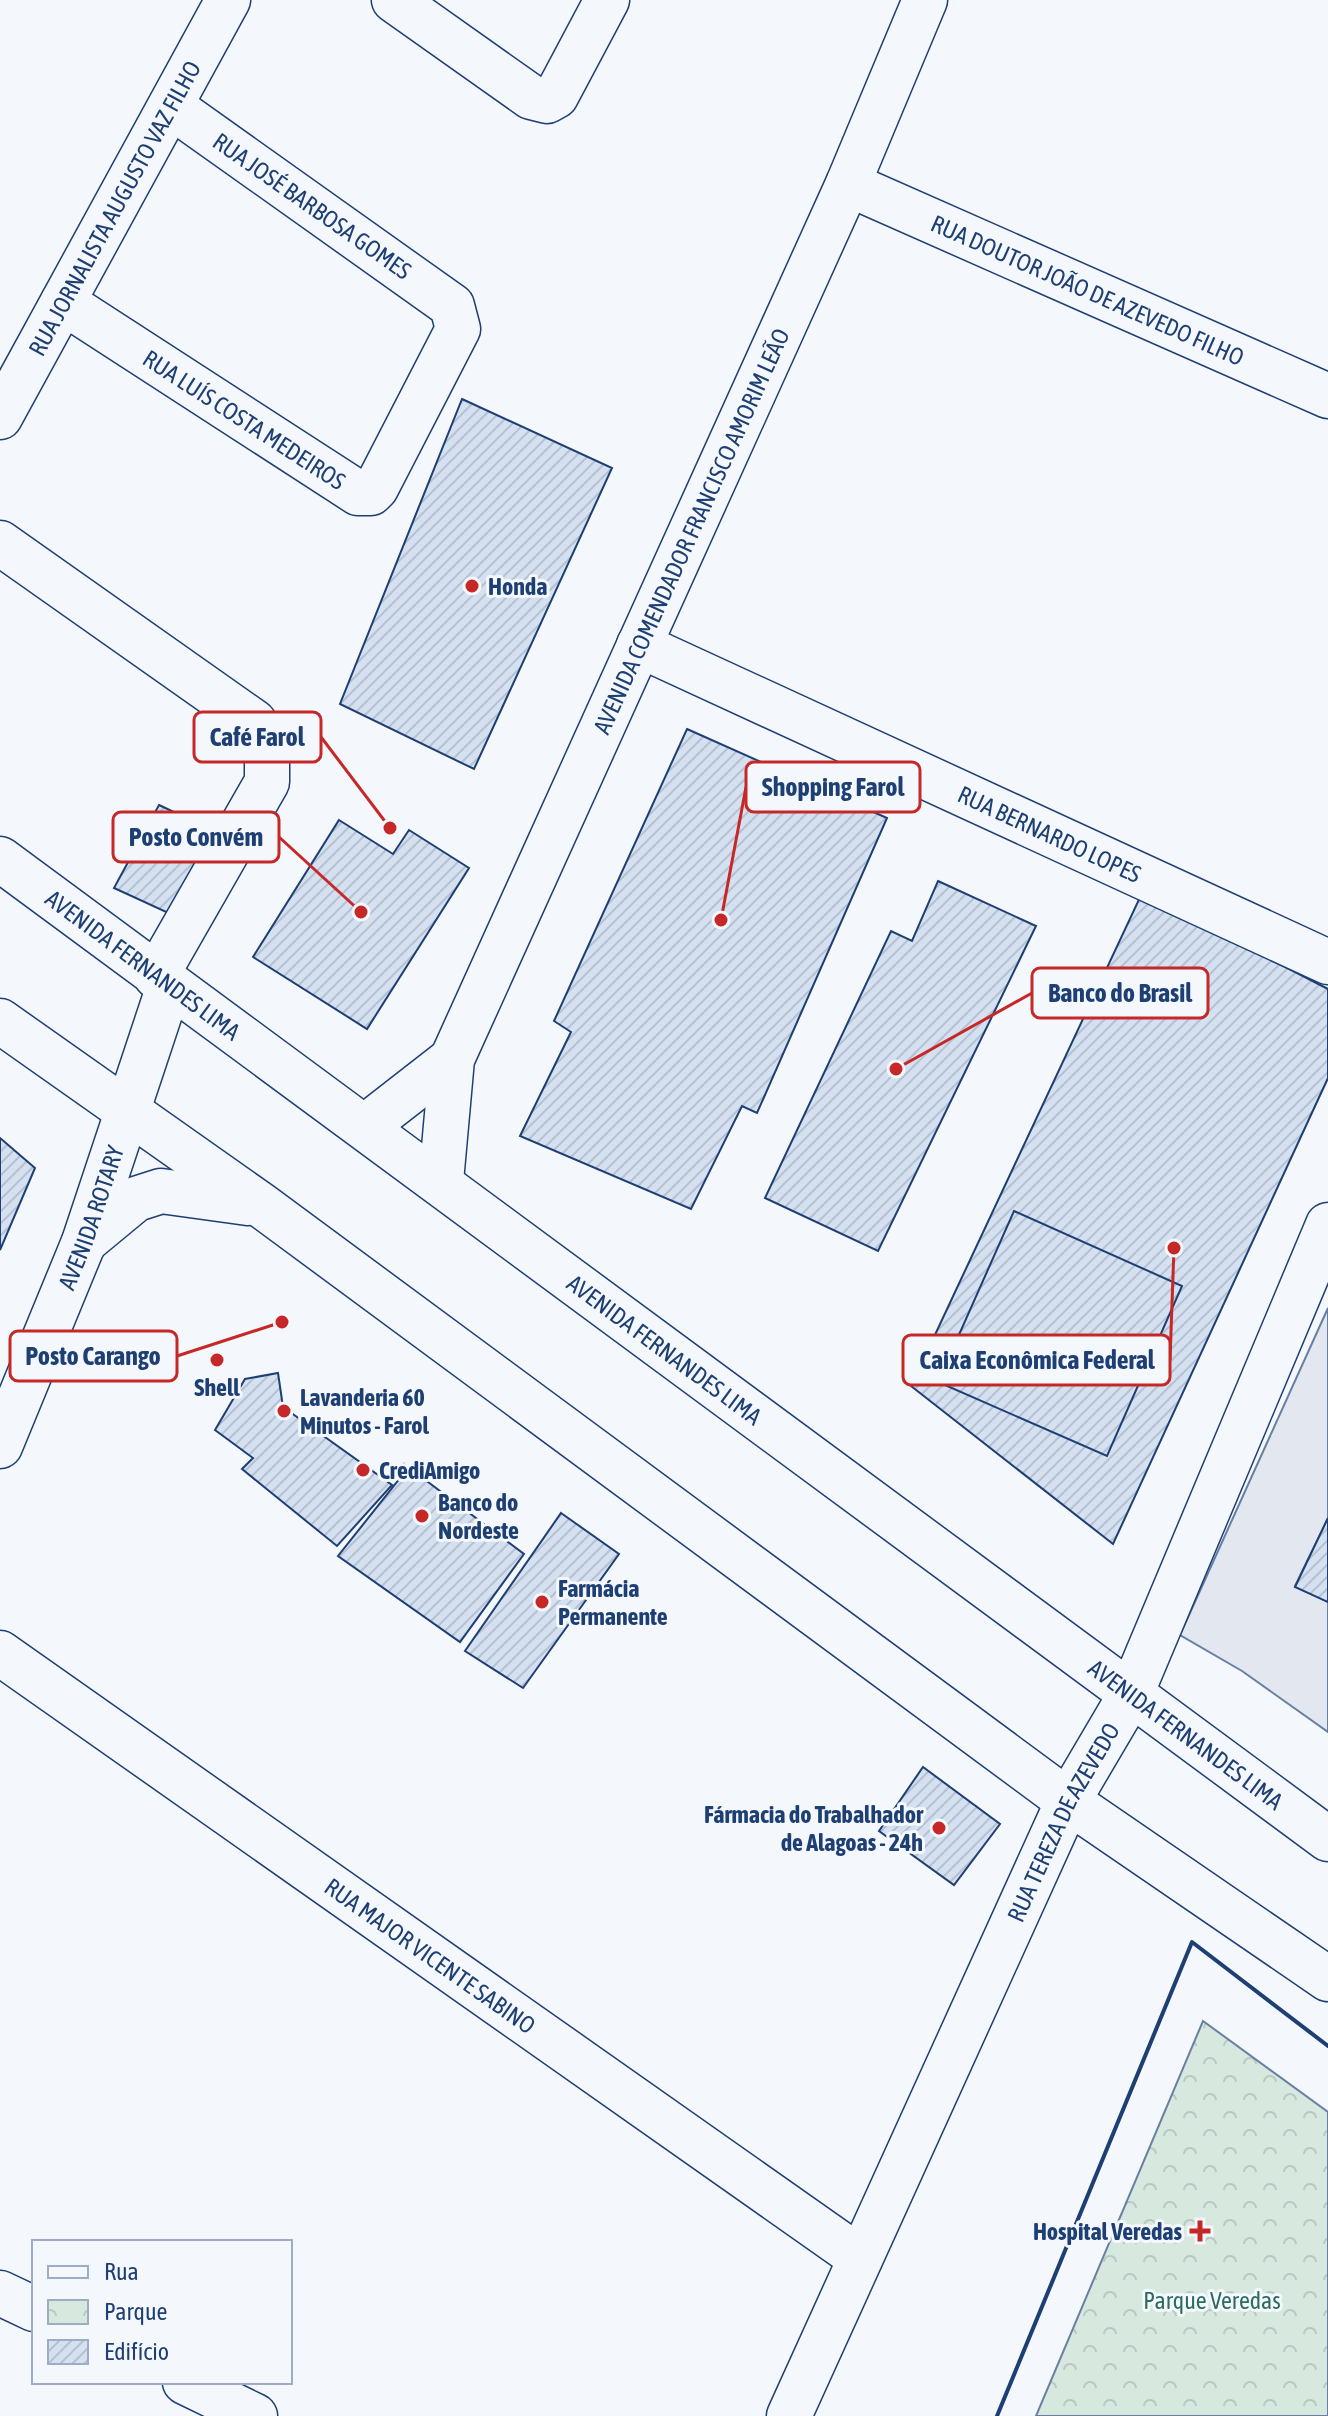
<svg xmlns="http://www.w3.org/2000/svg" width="1328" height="2416" viewBox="0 0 1328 2416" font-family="'Asap Condensed',sans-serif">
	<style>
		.park { fill: url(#park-crowns); stroke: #687fa3; stroke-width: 2 }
		.parking { fill: #e3e8f0; stroke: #687fa3; stroke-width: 2 }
		.building { fill: url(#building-hatch); stroke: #1d3f73; stroke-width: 2; fill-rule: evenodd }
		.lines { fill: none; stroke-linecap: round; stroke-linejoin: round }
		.minor-casing { stroke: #1d3f73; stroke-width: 47 }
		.major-casing { stroke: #1d3f73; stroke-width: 47 }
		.highway-casing { stroke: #1d3f73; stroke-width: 47 }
		.minor { stroke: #f4f7fb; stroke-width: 44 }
		.major { stroke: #f4f7fb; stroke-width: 44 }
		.highway { stroke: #f4f7fb; stroke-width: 44 }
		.wall { stroke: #1d3f73; stroke-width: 4 }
		.poi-dot { fill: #c62828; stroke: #f4f7fb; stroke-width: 3 }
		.labels { text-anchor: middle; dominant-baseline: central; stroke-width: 6; stroke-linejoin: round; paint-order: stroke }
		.street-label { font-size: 24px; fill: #1d3f73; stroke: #f4f7fb }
		.poi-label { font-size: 24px; font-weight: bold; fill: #1d3f73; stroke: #f4f7fb; text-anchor: start }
		.park-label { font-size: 24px; fill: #2c6c60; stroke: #f4f7fb }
		.leader { fill: none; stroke: #c62828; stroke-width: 3 }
		.callout-dot { fill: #c62828; stroke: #f4f7fb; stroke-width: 3 }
		.callout { fill: #f4f7fb; stroke: #c62828; stroke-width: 3 }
		.callout-label { font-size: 26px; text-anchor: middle; font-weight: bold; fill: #1d3f73 }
	</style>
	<defs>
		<pattern id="park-crowns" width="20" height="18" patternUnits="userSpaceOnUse" patternTransform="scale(2)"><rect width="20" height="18" fill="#d7e8df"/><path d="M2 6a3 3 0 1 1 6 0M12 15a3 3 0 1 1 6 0" fill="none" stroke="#b8c8c3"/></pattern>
		<pattern id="building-hatch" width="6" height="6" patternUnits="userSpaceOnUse" patternTransform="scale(2)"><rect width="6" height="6" fill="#d5e0f0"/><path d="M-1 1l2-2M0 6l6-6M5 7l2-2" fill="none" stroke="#b6c1d1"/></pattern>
	</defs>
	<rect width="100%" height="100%" fill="#f4f7fb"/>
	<path class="park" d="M 1203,2021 L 1328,2112 L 1328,2416 L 1036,2416 Z"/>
	<path class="parking" d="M 1328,1308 L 1328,1518 L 1295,1586 L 1328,1602 L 1328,1732 L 1242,1671 L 1180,1635 Z"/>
	<path class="building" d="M 462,399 L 612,468 L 474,769 L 340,704 Z
		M 687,729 L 887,818 L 757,1113 L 742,1106 L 691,1209 L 520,1136 L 571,1032 L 554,1021 Z
		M 159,805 L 212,830 L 177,917 L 114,888 Z
		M 339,820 L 393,854 L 409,830 L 469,868 L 367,1029 L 253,957 Z
		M 938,881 L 1036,926 L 878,1251 L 765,1198 L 891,931 L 912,941 Z
		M 1142,893 L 1328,989 L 1328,1078 L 1113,1544 L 911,1386 ZM 1014,1211 L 1182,1286 L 1107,1456 L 938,1382 Z
		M 0,1138 L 35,1168 L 0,1250 Z
		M 1014,1211 L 1182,1286 L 1107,1456 L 938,1382 Z
		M 278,1373 L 283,1407 L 392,1485 L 337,1546 L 242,1469 L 253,1458 L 215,1430 L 245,1379 Z
		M 404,1464 L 524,1554 L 460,1642 L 338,1556 L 400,1478 Z
		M 561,1513 L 619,1554 L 523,1688 L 465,1651 Z
		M 1328,1518 L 1328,1602 L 1295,1587 Z
		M 923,1767 L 1000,1824 L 954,1885 L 879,1831 Z"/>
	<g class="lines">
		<defs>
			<g id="minor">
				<path d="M 394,0 L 531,97 L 547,101 L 556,96 L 607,0"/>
				<path id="s1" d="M 848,184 L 1328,396"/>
				<path id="s2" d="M 63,302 L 358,493 L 371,493 L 376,488 L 458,329 L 452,306 L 172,107"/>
				<path id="s3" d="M 0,417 L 228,0"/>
				<path d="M 0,543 L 254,722 L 267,741 L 267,782 L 156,976"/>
				<path id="s4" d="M 639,645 L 1328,962"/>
				<path d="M 366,1126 L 452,1059"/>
				<path id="s5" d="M 441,1181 L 452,1059 L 848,184 L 925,0"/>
				<path id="s6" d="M 0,1653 L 860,2258"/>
				<path d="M 0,2293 L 34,2309"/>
				<path d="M 185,2382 L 255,2416"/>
				<path id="s7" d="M 789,2416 L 1068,1801 L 1131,1694 L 1328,1225"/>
			</g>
			<g id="major">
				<path id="s8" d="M 0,1446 L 84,1242 L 169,986"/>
			</g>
			<g id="highway">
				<path id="s9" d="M 0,859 L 1328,1839"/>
				<path d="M 0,1021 L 261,1205 L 1068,1801 L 1328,1979"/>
				<path d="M 84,1242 L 136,1199 L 161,1191 L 248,1203"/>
			</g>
		</defs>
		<use href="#minor" class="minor-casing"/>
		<use href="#major" class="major-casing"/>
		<use href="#highway" class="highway-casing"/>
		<use href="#minor" class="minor"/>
		<use href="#major" class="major"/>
		<use href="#highway" class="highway"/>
		<path class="wall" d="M 997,2416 L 1192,1942 L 1328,2046"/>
	</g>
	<g class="poi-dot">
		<circle cx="472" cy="586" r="8"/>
		<circle cx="217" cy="1360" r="8"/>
		<circle cx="284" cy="1411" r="8"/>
		<circle cx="363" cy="1470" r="8"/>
		<circle cx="422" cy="1516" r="8"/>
		<circle cx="542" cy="1602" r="8"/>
		<circle cx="939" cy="1828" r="8"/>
		<path d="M1196 2219h8v8h8v8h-8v8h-8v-8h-8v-8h8z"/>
	</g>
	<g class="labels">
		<g class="street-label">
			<text transform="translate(312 206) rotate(35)">RUA JOSÉ BARBOSA GOMES</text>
			<text stroke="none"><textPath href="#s3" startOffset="238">RUA JORNALISTA AUGUSTO VAZ FILHO</textPath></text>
			<text stroke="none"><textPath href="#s1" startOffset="262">RUA DOUTOR JOÃO DE AZEVEDO FILHO</textPath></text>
			<text stroke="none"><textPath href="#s2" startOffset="216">RUA LUÍS COSTA MEDEIROS</textPath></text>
			<text stroke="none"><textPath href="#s5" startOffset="702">AVENIDA COMENDADOR FRANCISCO AMORIM LEÃO</textPath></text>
			<text stroke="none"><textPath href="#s4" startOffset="452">RUA BERNARDO LOPES</textPath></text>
			<text stroke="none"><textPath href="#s9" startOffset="178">AVENIDA FERNANDES LIMA</textPath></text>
			<text stroke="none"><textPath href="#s8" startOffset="246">AVENIDA ROTARY</textPath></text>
			<text stroke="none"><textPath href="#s9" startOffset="826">AVENIDA FERNANDES LIMA</textPath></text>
			<text stroke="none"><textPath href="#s9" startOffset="1474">AVENIDA FERNANDES LIMA</textPath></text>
			<text stroke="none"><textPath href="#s7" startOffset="654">RUA TEREZA DE AZEVEDO</textPath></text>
			<text stroke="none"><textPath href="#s6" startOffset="526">RUA MAJOR VICENTE SABINO</textPath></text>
		</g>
		<g class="poi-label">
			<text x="488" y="586">Honda</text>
			<text x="217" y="1387" text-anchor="middle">Shell</text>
			<text x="300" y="1397">Lavanderia 60<tspan x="300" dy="28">Minutos - Farol</tspan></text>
			<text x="379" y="1470">CrediAmigo</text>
			<text x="438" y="1502">Banco do<tspan x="438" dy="28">Nordeste</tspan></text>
			<text x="558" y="1588">Farmácia<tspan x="558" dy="28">Permanente</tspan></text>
			<text x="923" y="1814" text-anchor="end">Fármacia do Trabalhador<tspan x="923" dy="28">de Alagoas - 24h</tspan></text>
			<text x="1182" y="2231" text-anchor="end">Hospital Veredas</text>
		</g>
		<g class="park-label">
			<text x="1212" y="2300">Parque Veredas</text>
		</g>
	</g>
	<path class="leader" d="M390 828L321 737M721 920L746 787M361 912L279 837M896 1069L1032 993M282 1322L177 1356M1174 1248L1170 1360"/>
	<g class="callout-dot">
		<circle cx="390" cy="828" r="8"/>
		<circle cx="721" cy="920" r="8"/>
		<circle cx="361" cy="912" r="8"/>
		<circle cx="896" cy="1069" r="8"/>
		<circle cx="282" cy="1322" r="8"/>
		<circle cx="1174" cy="1248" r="8"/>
	</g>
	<g class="callout">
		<rect x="194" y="712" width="127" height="50" rx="8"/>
		<rect x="746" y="762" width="174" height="50" rx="8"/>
		<rect x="113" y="812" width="166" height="50" rx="8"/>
		<rect x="1032" y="968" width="176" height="50" rx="8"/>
		<rect x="10" y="1331" width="167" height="50" rx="8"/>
		<rect x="903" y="1335" width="267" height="50" rx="8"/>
	</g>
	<g class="callout-label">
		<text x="257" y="746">Café Farol</text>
		<text x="833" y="796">Shopping Farol</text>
		<text x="196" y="846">Posto Convém</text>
		<text x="1120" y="1002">Banco do Brasil</text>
		<text x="93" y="1365">Posto Carango</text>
		<text x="1037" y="1369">Caixa Econômica Federal</text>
	</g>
	<rect x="32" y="2240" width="260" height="144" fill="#f4f7fb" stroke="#9eadc5" stroke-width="2"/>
	<rect x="48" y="2266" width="40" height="12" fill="#f4f7fb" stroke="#9eadc5" stroke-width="2"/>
	<text x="104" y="2280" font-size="24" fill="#1d3f73">Rua</text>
	<rect x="48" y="2300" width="40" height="24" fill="url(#park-crowns)" stroke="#9eadc5" stroke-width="2"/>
	<text x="104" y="2320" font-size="24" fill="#1d3f73">Parque</text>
	<rect x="48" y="2340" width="40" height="24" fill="url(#building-hatch)" stroke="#9eadc5" stroke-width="2"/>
	<text x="104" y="2360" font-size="24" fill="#1d3f73">Edifício</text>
</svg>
